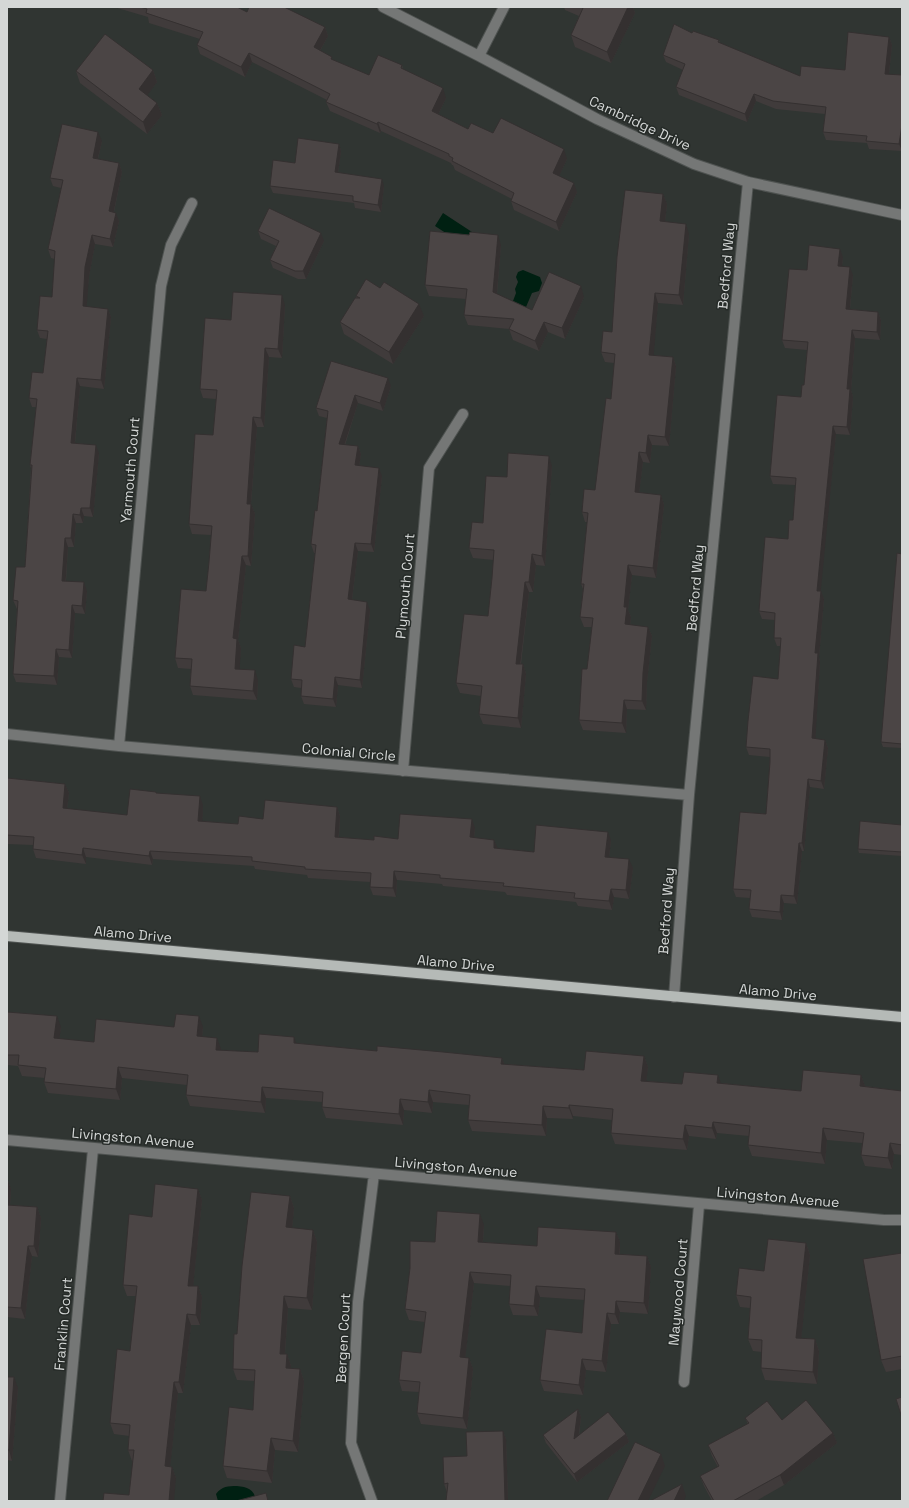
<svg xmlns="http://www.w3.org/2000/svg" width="909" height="1508" viewBox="0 0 909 1508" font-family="'Space Grotesk',sans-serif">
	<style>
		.water { fill: #002012 }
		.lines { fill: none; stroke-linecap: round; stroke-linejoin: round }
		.minor-casing { stroke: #4e5250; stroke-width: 12 }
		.major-casing { stroke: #4e5250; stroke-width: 12 }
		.minor { stroke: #757776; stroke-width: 10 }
		.major { stroke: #b5bab7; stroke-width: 10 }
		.wall { fill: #403b3b }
		.shaded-wall { fill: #343030 }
		.building { fill: #4b4545; stroke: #343030 }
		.labels { text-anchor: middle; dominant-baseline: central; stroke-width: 3; stroke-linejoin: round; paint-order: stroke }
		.street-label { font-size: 14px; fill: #d4d7d6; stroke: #262b28 }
	</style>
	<rect width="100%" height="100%" fill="#303532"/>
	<path class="water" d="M 443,213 L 472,232 L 471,247 L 461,243 L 435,226 Z
		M 523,270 L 540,277 L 542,283 L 539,291 L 532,293 L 526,307 L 522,308 L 514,305 L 513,301 L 516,293 L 515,289 L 518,282 L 516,277 L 518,272 Z
		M 237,1486 C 247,1487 254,1489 256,1500 L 218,1501 L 216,1494 C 222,1486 228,1486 237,1486 Z"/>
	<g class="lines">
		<defs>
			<path id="minor" d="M 383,7 L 479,56 L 597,119 L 694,164 L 748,182 L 902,215
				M 479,56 L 504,7
				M 7,734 L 119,746 L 689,795
				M 119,746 L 161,286 L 171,245 L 192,203
				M 403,771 L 429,468 L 463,414
				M 674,997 L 689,795 L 748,182
				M 7,1140 L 884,1220 L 902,1220
				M 684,1382 L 699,1205
				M 60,1501 L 93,1149
				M 372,1501 L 351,1443 L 358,1302 L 374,1174"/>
			<path id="major" d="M 7,936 L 902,1017"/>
		</defs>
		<use href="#minor" class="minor-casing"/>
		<use href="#major" class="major-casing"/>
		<use href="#minor" class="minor"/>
		<use href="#major" class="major"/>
	</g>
	<path class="wall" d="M 114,7 L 237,7 L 247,12 L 325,27 L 328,36 L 320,51 L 333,60 L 369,75 L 402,65 L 403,69 L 446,98 L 438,115 L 468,129 L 493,133 L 567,159 L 559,176 L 577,192 L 559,231 L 514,210 L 511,201 L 512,199 L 455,170 L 453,165 L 452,165 L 451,163 L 381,131 L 380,133 L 330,111 L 326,102 L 327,100 L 252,62 L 245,77 L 200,54 L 197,45 L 200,39 L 149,23 L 148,17 Z
		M 564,7 L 633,7 L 635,13 L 611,63 L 575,47 L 571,35 L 579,16 L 565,10 Z
		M 692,33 L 719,40 L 720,43 L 800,76 L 845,70 L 889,37 L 892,45 L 889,74 L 902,75 L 902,151 L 869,149 L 867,143 L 826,140 L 823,132 L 825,114 L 776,109 L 756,101 L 747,122 L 679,95 L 676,87 L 683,70 L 666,62 L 663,55 Z
		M 153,70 L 157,82 L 147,95 L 157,103 L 162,115 L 147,134 L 80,83 L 76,71 Z
		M 102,141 L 98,159 L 119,163 L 122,172 L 114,212 L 119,221 L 113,247 L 95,244 L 89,276 L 86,307 L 108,309 L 111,317 L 104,389 L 80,386 L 75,443 L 99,453 L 93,517 L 84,516 L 83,523 L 76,523 L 74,547 L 68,547 L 66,581 L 87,591 L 85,614 L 75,613 L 72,658 L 59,657 L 57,685 L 16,682 L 13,674 L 17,609 L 13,600 L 25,567 L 31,468 L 30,465 L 36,407 L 32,407 L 29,398 L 43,373 L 47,339 L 40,338 L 37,330 L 52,297 L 55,259 L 51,258 L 48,249 L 61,188 L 53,186 L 50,178 Z
		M 339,144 L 341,151 L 338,173 L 384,186 L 381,212 L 355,208 L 354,203 L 273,193 L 270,186 Z
		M 663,194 L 667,204 L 665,221 L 689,234 L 683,305 L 658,303 L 653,355 L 673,357 L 676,366 L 669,446 L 652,445 L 650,463 L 643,462 L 639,493 L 661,495 L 664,505 L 656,578 L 632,575 L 628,610 L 631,617 L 630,625 L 648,627 L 652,636 L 647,682 L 646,710 L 627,709 L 626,733 L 583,730 L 579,720 L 587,669 L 592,627 L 584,627 L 580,617 L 583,589 L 581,584 L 587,522 L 585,522 L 582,512 L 595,490 L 611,399 L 614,363 L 605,362 L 601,352 L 612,332 Z
		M 258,231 L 324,241 L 306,279 L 298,279 L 273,268 L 270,260 L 276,246 L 261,239 Z
		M 501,245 L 497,294 L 532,310 L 584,297 L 565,339 L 548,332 L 539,351 L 513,340 L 509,329 L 468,325 L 464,315 L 466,299 L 429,296 L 425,285 Z
		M 843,257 L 842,266 L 853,275 L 850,309 L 878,312 L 881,320 L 880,340 L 855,338 L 851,390 L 853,397 L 850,435 L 836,434 L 820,591 L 824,599 L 819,657 L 820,662 L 815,739 L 825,740 L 828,748 L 824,789 L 810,787 L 804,851 L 802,851 L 797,904 L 784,903 L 782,920 L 752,917 L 749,909 L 750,898 L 736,897 L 733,889 L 766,814 L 770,757 L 749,755 L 746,747 L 778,679 L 781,646 L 777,646 L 774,638 L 775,620 L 762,619 L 759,611 L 788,539 L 793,520 L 795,485 L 773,484 L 770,476 L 801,397 L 804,385 L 807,350 L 785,348 L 782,340 L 807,270 Z
		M 380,288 L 424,316 L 393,364 L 344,334 L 340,322 L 356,298 L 356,296 Z
		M 285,305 L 282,358 L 269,357 L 264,427 L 257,427 L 251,504 L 255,514 L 251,566 L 246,565 L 238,640 L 241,648 L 239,669 L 258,680 L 257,700 L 193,695 L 190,686 L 191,669 L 178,668 L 175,658 L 206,591 L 209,562 L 211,535 L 192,534 L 189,524 L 213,435 L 216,399 L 203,398 L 200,389 L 231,320 Z
		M 331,361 L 391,386 L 383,411 L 358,403 L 345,445 L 358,446 L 361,454 L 359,466 L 382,476 L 374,552 L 358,551 L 352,600 L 370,610 L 362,688 L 338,685 L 336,707 L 304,704 L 301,696 L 301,688 L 294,687 L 291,679 L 305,647 L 315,553 L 314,553 L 311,544 L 317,511 L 327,418 L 319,416 L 316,408 Z
		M 552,466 L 545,566 L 536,565 L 533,592 L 529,592 L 521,664 L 523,664 L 526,674 L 521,728 L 483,724 L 479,714 L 481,696 L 460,693 L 456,683 L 488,616 L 492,578 L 494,560 L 473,558 L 469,548 L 507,477 Z
		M 902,554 L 902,748 L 883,747 L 881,742 Z
		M 7,778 L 65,784 L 69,793 L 67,809 L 127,815 L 157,793 L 203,805 L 202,821 L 238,824 L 337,807 L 340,816 L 339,837 L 374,840 L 398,839 L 475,828 L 474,838 L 494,840 L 497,848 L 534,852 L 611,840 L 609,857 L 633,868 L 629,899 L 614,897 L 612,910 L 578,906 L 576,902 L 507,895 L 505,892 L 443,886 L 442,884 L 397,880 L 396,897 L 373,895 L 370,887 L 370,882 L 308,878 L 307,875 L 255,869 L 254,866 L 153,859 L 152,865 L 86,857 L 86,864 L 36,858 L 33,849 L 33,845 L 7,844 Z
		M 902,825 L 902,856 L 859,853 L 858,849 Z
		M 7,1012 L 61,1027 L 59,1039 L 94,1042 L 174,1027 L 203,1027 L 202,1037 L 221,1049 L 221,1050 L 258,1052 L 296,1043 L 377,1051 L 502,1058 L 504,1064 L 584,1070 L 644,1056 L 648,1067 L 646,1081 L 682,1084 L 721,1083 L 801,1091 L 861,1075 L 865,1086 L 902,1091 L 902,1155 L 894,1154 L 892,1169 L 865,1166 L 861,1155 L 862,1143 L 827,1140 L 825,1164 L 752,1156 L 748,1145 L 749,1136 L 717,1133 L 716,1139 L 689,1136 L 687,1150 L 615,1144 L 611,1133 L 612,1120 L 573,1116 L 573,1119 L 547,1118 L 546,1136 L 472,1131 L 468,1120 L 469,1105 L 433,1102 L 432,1113 L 404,1110 L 403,1125 L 326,1118 L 322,1107 L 322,1102 L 266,1098 L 265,1113 L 190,1106 L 186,1095 L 187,1085 L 122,1078 L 120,1100 L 48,1093 L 44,1082 L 45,1078 L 22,1076 L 18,1066 L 7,1065 Z
		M 7,1178 L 11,1189 L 10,1205 L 37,1207 L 41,1218 L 38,1257 L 32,1256 L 25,1319 L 7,1317 Z
		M 198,1189 L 202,1200 L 193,1286 L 198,1286 L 202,1297 L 200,1325 L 191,1325 L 183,1393 L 178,1393 L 170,1466 L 172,1467 L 176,1478 L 129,1495 L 133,1461 L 132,1461 L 128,1450 L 129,1436 L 114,1434 L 110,1423 L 130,1351 L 136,1296 L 127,1296 L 123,1285 L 152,1217 Z
		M 290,1196 L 294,1208 L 292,1228 L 313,1230 L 317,1242 L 312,1310 L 288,1308 L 285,1354 L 287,1354 L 291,1366 L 291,1368 L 300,1369 L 304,1381 L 298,1452 L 275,1450 L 272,1483 L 227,1478 L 223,1466 L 253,1410 L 254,1381 L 237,1380 L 233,1369 Z
		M 484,1225 L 483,1242 L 537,1246 L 616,1232 L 620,1242 L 620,1254 L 647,1256 L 651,1267 L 648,1314 L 620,1312 L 619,1324 L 611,1324 L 606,1372 L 586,1370 L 583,1395 L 544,1391 L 540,1380 L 582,1333 L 585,1300 L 540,1297 L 538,1316 L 513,1315 L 509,1304 L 511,1286 L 474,1283 L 465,1358 L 469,1358 L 473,1369 L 467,1429 L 421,1424 L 417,1413 L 419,1392 L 402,1391 L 399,1380 L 421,1353 L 425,1322 L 409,1320 L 405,1309 L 410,1268 L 435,1242 Z
		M 806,1243 L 810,1255 L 801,1338 L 815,1339 L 819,1351 L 817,1384 L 765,1380 L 761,1368 L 762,1352 L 753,1351 L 748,1339 L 750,1308 L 740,1307 L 736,1295 L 764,1271 Z
		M 902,1253 L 902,1369 L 886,1372 L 881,1360 Z
		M 7,1377 L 18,1388 L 12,1461 L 7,1460 Z
		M 578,1409 L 581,1417 L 579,1436 L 626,1434 L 629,1442 L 577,1482 L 546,1443 L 543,1435 Z
		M 745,1418 L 782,1420 L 833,1433 L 837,1443 L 784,1485 L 756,1501 L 712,1501 L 704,1486 L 700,1476 L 718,1467 L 712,1456 L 708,1445 L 748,1424 Z
		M 503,1431 L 506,1439 L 508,1501 L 446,1501 L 447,1492 L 444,1484 L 467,1456 Z"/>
	<path class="shaded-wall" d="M 628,7 L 633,7 L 635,13 L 611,63 L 607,52 Z
		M 325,27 L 328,36 L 317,56 L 314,47 Z
		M 889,37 L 892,45 L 888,82 L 885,74 Z
		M 249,53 L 252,62 L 245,77 L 241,67 Z
		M 153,70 L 157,82 L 143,101 L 139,89 Z
		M 443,88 L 446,98 L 435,121 L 432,111 Z
		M 754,94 L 756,101 L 747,122 L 745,114 Z
		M 157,103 L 162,115 L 147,134 L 143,122 Z
		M 378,122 L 381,131 L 380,133 L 377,124 Z
		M 902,125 L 902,151 L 899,144 Z
		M 98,132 L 102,141 L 96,166 L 93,158 Z
		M 339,144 L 341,151 L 337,180 L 335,172 Z
		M 564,149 L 567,159 L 556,183 L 553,173 Z
		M 119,163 L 122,172 L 112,220 L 109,211 Z
		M 382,179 L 384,186 L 381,212 L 378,205 Z
		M 574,183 L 577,192 L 559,231 L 556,222 Z
		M 663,194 L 667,204 L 664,230 L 660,221 Z
		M 116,213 L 119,221 L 113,247 L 110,239 Z
		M 686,224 L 689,234 L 683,305 L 679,295 Z
		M 321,233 L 324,241 L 306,279 L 303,271 Z
		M 92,235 L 95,244 L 89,276 L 86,315 L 83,306 L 85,267 Z
		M 498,235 L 501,245 L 496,303 L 493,292 Z
		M 840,249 L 843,257 L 841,274 L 838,266 Z
		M 850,267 L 853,275 L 849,317 L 846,309 Z
		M 581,286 L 584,297 L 565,339 L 562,328 Z
		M 655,293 L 658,303 L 653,364 L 649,355 Z
		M 282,295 L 285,305 L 282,358 L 278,349 Z
		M 419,304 L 424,316 L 393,364 L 389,352 Z
		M 108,309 L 111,317 L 104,389 L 101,380 Z
		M 878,312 L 881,320 L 880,340 L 877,332 Z
		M 544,322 L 548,332 L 539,351 L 535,341 Z
		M 852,330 L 855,338 L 851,390 L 853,397 L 850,435 L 847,427 L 847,389 Z
		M 265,348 L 269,357 L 264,427 L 261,418 Z
		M 673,357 L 676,366 L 669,446 L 665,437 Z
		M 77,378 L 80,386 L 74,451 L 71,443 Z
		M 388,378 L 391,386 L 383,411 L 380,403 Z
		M 355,395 L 358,403 L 342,452 L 339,444 Z
		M 253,417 L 257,427 L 250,514 L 247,504 Z
		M 833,426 L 836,434 L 820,599 L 817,591 Z
		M 648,435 L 652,445 L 650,463 L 646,453 Z
		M 96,445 L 99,453 L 93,517 L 90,508 Z
		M 358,446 L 361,454 L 358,473 L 355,465 Z
		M 639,452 L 643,462 L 638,502 L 635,492 Z
		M 549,456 L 552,466 L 545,566 L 542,556 Z
		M 379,468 L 382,476 L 374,552 L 371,544 Z
		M 661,495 L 664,505 L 656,578 L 653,568 Z
		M 251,504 L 255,514 L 251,566 L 248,556 Z
		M 81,508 L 84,516 L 83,523 L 80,515 Z
		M 73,514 L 76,523 L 74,547 L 71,538 Z
		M 65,538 L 68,547 L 65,589 L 62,581 Z
		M 355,543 L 358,551 L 351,607 L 348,599 Z
		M 532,554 L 536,565 L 533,592 L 529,582 Z
		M 242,556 L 246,565 L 238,640 L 241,648 L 239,679 L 235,669 L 233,638 Z
		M 628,565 L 632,575 L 628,610 L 631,617 L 629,634 L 625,624 L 624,607 Z
		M 84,582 L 87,591 L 85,614 L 82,606 Z
		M 525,582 L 529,592 L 519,674 L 516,664 Z
		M 821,591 L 824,599 L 819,657 L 820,662 L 815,746 L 812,738 L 815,653 Z
		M 367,602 L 370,610 L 362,688 L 360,680 Z
		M 72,605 L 75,613 L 72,658 L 69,650 Z
		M 648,627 L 652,636 L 647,682 L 646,710 L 642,701 L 643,673 Z
		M 56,649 L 59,657 L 57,685 L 54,676 Z
		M 523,664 L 526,674 L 521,728 L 518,718 Z
		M 255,670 L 258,680 L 257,700 L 253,691 Z
		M 335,677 L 338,685 L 336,707 L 333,699 Z
		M 624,700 L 627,709 L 626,733 L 622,723 Z
		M 825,740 L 828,748 L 824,789 L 821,781 Z
		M 808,779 L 810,787 L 804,851 L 802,843 Z
		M 65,784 L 69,793 L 66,817 L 63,808 Z
		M 200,796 L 203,805 L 202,830 L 198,821 Z
		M 337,807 L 340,816 L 338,846 L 335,837 Z
		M 472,819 L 475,828 L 473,846 L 470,837 Z
		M 608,832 L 611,840 L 608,866 L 605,857 Z
		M 494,840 L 498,849 L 494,848 Z
		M 799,843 L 802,851 L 797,904 L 794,896 Z
		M 83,848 L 86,857 L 86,864 L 82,855 Z
		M 150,851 L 153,859 L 152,865 L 149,856 Z
		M 629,859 L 633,868 L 629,899 L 626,890 Z
		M 394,871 L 397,880 L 396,897 L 393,888 Z
		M 611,889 L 614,897 L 612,910 L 609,901 Z
		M 781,895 L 784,903 L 782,920 L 780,912 Z
		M 57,1016 L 61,1027 L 58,1049 L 54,1038 Z
		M 199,1016 L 203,1027 L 201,1047 L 197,1036 Z
		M 294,1037 L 298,1048 L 294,1043 Z
		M 217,1038 L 221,1049 L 220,1061 L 216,1050 Z
		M 644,1056 L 648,1067 L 645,1092 L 641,1081 Z
		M 502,1058 L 506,1069 L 501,1064 Z
		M 118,1067 L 122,1078 L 120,1100 L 116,1089 Z
		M 718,1075 L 722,1086 L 717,1083 Z
		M 861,1075 L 865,1086 L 864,1097 L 860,1086 Z
		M 262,1087 L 266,1098 L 265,1113 L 261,1102 Z
		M 429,1090 L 433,1102 L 432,1113 L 428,1102 Z
		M 400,1099 L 404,1110 L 403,1125 L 399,1114 Z
		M 569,1105 L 573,1116 L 573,1119 L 569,1108 Z
		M 543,1106 L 547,1118 L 546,1136 L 542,1125 Z
		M 713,1122 L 717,1133 L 716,1139 L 712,1128 Z
		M 685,1125 L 689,1136 L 687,1150 L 683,1139 Z
		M 823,1128 L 827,1140 L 825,1164 L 821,1153 Z
		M 890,1143 L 894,1154 L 892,1169 L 888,1158 Z
		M 7,1178 L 11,1189 L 9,1215 L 7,1210 Z
		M 198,1189 L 202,1200 L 192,1297 L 188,1286 Z
		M 290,1196 L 294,1208 L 291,1239 L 286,1227 Z
		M 37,1207 L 41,1218 L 38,1257 L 34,1246 Z
		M 480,1214 L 484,1225 L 482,1252 L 478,1242 Z
		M 313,1230 L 317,1242 L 312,1310 L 307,1298 Z
		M 616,1232 L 620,1242 L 619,1265 L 615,1254 Z
		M 806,1243 L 810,1255 L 800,1350 L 796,1338 Z
		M 28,1246 L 32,1256 L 25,1319 L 21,1308 Z
		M 647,1256 L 651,1267 L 648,1314 L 644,1303 Z
		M 470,1272 L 474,1283 L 464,1368 L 460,1357 Z
		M 198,1286 L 202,1297 L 200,1325 L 196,1315 Z
		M 536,1286 L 540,1297 L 538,1316 L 534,1306 Z
		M 284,1296 L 288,1308 L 284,1365 L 280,1354 Z
		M 616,1301 L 620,1312 L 619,1324 L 615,1314 Z
		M 607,1313 L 611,1324 L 606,1372 L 602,1361 Z
		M 187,1314 L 191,1325 L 183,1393 L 179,1382 Z
		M 815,1339 L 819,1351 L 817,1384 L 813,1372 Z
		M 287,1354 L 291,1366 L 290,1380 L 286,1368 Z
		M 469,1358 L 473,1369 L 467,1429 L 463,1418 Z
		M 582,1359 L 586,1370 L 583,1395 L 579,1385 Z
		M 300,1369 L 304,1381 L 298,1452 L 293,1441 Z
		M 14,1377 L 18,1388 L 12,1461 L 9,1450 Z
		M 174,1382 L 178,1393 L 169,1477 L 165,1466 Z
		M 578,1409 L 581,1417 L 577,1447 L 574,1439 Z
		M 503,1431 L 506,1439 L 508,1501 L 505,1501 Z
		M 833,1433 L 837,1443 L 784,1485 L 780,1475 Z
		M 626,1434 L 629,1442 L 577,1482 L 574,1474 Z
		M 271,1438 L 275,1450 L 272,1483 L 267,1471 Z
		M 661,1454 L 665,1466 L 648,1501 L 638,1501 Z
		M 172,1467 L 176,1478 L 174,1501 L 169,1501 Z
		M 682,1484 L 686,1496 L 684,1501 L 674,1501 Z"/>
	<path class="building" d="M 140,7 L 237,7 L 247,12 L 249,7 L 284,7 L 325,27 L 314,47 L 332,57 L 331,59 L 369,75 L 378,55 L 402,65 L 401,68 L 443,88 L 432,111 L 468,129 L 471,123 L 493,133 L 501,118 L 564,149 L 553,173 L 574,183 L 556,222 L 511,201 L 514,193 L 452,161 L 453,158 L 449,156 L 449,154 L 378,122 L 377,124 L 326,102 L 330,94 L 249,53 L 241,67 L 197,45 L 203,32 L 146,13 L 147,9 Z
		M 581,7 L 628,7 L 607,52 L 571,35 L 583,8 Z
		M 674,24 L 692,33 L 693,31 L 719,40 L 718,42 L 800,76 L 801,66 L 845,70 L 848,32 L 889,37 L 885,74 L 902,75 L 902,125 L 899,144 L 866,141 L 867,136 L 823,132 L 826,107 L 773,101 L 754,94 L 745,114 L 676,87 L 685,64 L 663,55 Z
		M 105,34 L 153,70 L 139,89 L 157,103 L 143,122 L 76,71 Z
		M 62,124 L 98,132 L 93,158 L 119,163 L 109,211 L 116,213 L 110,239 L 92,235 L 85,267 L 83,306 L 108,309 L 101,380 L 77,378 L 71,443 L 96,445 L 90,508 L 81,508 L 80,515 L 73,514 L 71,538 L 65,538 L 62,581 L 84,582 L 82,606 L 72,605 L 69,650 L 56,649 L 54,676 L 13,674 L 18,601 L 13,600 L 16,567 L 25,567 L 32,465 L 30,465 L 37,399 L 29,398 L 32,372 L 43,373 L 48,331 L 37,330 L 40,296 L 52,297 L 55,251 L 48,249 L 63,180 L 50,178 Z
		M 298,138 L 339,144 L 335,172 L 382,179 L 378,205 L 353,201 L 353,196 L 270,186 L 273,160 L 295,163 Z
		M 625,190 L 663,194 L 660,221 L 686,224 L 679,295 L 655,293 L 649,355 L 673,357 L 665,437 L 648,435 L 646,453 L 639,452 L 635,492 L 661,495 L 653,568 L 628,565 L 624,607 L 627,607 L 625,624 L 648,627 L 643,673 L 642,701 L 624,700 L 622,723 L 579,720 L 582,669 L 587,669 L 593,618 L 580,617 L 584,584 L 581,584 L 588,513 L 582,512 L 584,489 L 595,490 L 606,398 L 611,399 L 615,354 L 601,352 L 603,331 L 612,332 L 617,257 Z
		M 269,208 L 321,233 L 303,271 L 295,271 L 270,260 L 279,241 L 258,231 Z
		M 430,231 L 469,235 L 470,232 L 498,235 L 493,292 L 532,310 L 549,272 L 581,286 L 562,328 L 544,322 L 535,341 L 509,329 L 514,319 L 464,315 L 467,289 L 425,285 Z
		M 809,245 L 840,249 L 838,266 L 850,267 L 846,309 L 878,312 L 877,332 L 852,330 L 847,389 L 850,389 L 847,427 L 833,426 L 817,591 L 821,591 L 815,653 L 818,653 L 812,738 L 825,740 L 821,781 L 808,779 L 802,843 L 799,843 L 794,896 L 781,895 L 780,912 L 749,909 L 751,890 L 733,889 L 740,812 L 766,814 L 770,762 L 770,749 L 746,747 L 748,721 L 753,676 L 778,679 L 781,638 L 774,638 L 775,613 L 759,611 L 765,537 L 788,539 L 789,520 L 793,520 L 796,478 L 770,476 L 777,395 L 801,397 L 802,385 L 804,385 L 808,342 L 782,340 L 789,269 L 807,270 Z
		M 366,279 L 380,288 L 384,282 L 419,304 L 389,352 L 340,322 L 355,298 L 360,298 L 356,296 Z
		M 233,292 L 282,295 L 278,349 L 265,348 L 261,418 L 253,417 L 247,504 L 251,504 L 248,556 L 242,556 L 233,638 L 237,639 L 235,669 L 255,670 L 253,691 L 190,686 L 192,659 L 175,658 L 181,589 L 206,591 L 209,562 L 212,526 L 189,524 L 195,434 L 213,435 L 217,390 L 200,389 L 205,318 L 231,320 Z
		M 331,361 L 388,378 L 380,403 L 355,395 L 339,444 L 358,446 L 355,465 L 379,468 L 371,544 L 355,543 L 348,599 L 367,602 L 360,680 L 335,677 L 333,699 L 301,696 L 302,680 L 291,679 L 294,645 L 305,647 L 316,545 L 311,544 L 315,510 L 317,511 L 328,411 L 316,408 Z
		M 508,453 L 549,456 L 542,556 L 532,554 L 529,582 L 525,582 L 516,664 L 523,664 L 518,718 L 479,714 L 482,686 L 456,683 L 464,614 L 488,616 L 492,578 L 494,550 L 469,548 L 472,522 L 483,523 L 486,476 L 507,477 Z
		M 897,553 L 902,554 L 902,744 L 881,742 Z
		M 7,778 L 65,784 L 63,808 L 127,815 L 130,789 L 156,792 L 156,793 L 200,796 L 198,821 L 238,824 L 239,816 L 263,819 L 265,800 L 337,807 L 335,837 L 374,840 L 374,836 L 398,839 L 400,814 L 472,819 L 470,837 L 494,840 L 494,848 L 534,852 L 536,825 L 608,832 L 605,857 L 629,859 L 626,890 L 611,889 L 609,901 L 574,898 L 575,893 L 503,886 L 504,883 L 440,878 L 440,875 L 394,871 L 393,888 L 370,887 L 371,873 L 305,869 L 305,867 L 252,861 L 252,857 L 150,851 L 149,856 L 83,848 L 82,855 L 33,849 L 34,837 L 7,835 Z
		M 860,821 L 902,825 L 902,852 L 858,849 Z
		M 7,1012 L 57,1016 L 54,1038 L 94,1042 L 96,1019 L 174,1027 L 176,1014 L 199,1016 L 197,1036 L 217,1038 L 216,1050 L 258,1052 L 259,1034 L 294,1037 L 294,1043 L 377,1051 L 377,1046 L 443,1052 L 502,1058 L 501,1064 L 584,1070 L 586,1051 L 644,1056 L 641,1081 L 682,1084 L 684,1072 L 718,1075 L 717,1083 L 801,1091 L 803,1070 L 861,1075 L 860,1086 L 902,1091 L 902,1145 L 890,1143 L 888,1158 L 861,1155 L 864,1133 L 823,1128 L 821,1153 L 748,1145 L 750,1126 L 713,1122 L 712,1128 L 685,1125 L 683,1139 L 611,1133 L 613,1109 L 569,1105 L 569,1108 L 543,1106 L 542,1125 L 468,1120 L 470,1095 L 429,1090 L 428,1102 L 400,1099 L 399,1114 L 322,1107 L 323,1092 L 262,1087 L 261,1102 L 186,1095 L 188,1075 L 118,1067 L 116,1089 L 44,1082 L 46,1068 L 18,1065 L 19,1055 L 7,1055 Z
		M 155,1184 L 198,1189 L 188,1286 L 198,1286 L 196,1315 L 187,1314 L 179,1382 L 174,1382 L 165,1466 L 172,1467 L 169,1501 L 103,1501 L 104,1493 L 129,1495 L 134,1450 L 128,1450 L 130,1425 L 110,1423 L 117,1349 L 130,1351 L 137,1286 L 123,1285 L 129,1214 L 152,1217 Z
		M 251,1192 L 290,1196 L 286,1227 L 313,1230 L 307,1298 L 284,1296 L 280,1354 L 287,1354 L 286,1368 L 300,1369 L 293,1441 L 271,1438 L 267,1471 L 223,1466 L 229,1407 L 253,1410 L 255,1370 L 233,1369 L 234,1334 L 237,1334 L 242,1266 Z
		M 7,1205 L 37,1207 L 34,1246 L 28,1246 L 21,1308 L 7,1307 Z
		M 437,1211 L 480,1214 L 478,1242 L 537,1246 L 538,1227 L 616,1232 L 615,1254 L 647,1256 L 644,1303 L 616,1301 L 615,1314 L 607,1313 L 602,1361 L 582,1359 L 579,1385 L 540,1380 L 546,1329 L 582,1333 L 585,1289 L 536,1286 L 534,1306 L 509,1304 L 511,1275 L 470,1272 L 460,1357 L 469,1358 L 463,1418 L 417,1413 L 420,1382 L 399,1380 L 402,1351 L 421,1353 L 426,1312 L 405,1309 L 410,1268 L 410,1241 L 435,1242 Z
		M 768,1239 L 806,1243 L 796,1338 L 815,1339 L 813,1372 L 761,1368 L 762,1340 L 748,1339 L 751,1297 L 736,1295 L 739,1268 L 764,1271 Z
		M 902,1253 L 902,1356 L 881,1360 L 863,1259 Z
		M 7,1377 L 14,1377 L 9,1450 L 7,1450 Z
		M 902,1397 L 902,1418 L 896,1399 Z
		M 806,1400 L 833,1433 L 780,1475 L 733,1501 L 714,1501 L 700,1476 L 719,1466 L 708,1445 L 749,1423 L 745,1418 L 767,1401 L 782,1420 Z
		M 578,1409 L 574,1439 L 608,1412 L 626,1434 L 574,1474 L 543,1435 Z
		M 503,1431 L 505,1501 L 446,1501 L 448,1483 L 444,1484 L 443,1457 L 467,1456 L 466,1432 Z
		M 635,1442 L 661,1454 L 638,1501 L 607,1501 Z
		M 682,1484 L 674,1501 L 650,1501 Z
		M 266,1493 L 268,1501 L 236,1501 Z"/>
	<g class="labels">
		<g class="street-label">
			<text transform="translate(640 123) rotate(25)">Cambridge Drive</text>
			<text transform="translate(726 266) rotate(-85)">Bedford Way</text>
			<text transform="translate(130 470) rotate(-85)">Yarmouth Court</text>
			<text transform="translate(405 586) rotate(-85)">Plymouth Court</text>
			<text transform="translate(695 588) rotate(-85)">Bedford Way</text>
			<text transform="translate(349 752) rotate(5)">Colonial Circle</text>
			<text transform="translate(666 911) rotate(-86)">Bedford Way</text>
			<text transform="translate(133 934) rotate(5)">Alamo Drive</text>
			<text transform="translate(456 963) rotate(5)">Alamo Drive</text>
			<text transform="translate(778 992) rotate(5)">Alamo Drive</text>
			<text transform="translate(133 1138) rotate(5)">Livingston Avenue</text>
			<text transform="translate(456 1167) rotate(5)">Livingston Avenue</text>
			<text transform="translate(778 1197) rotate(5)">Livingston Avenue</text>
			<text transform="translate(678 1292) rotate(-85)">Maywood Court</text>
			<text transform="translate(63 1324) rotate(-85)">Franklin Court</text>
			<text transform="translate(343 1338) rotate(-87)">Bergen Court</text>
		</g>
	</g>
	<rect width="909" height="1508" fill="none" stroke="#d4d7d6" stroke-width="16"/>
</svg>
